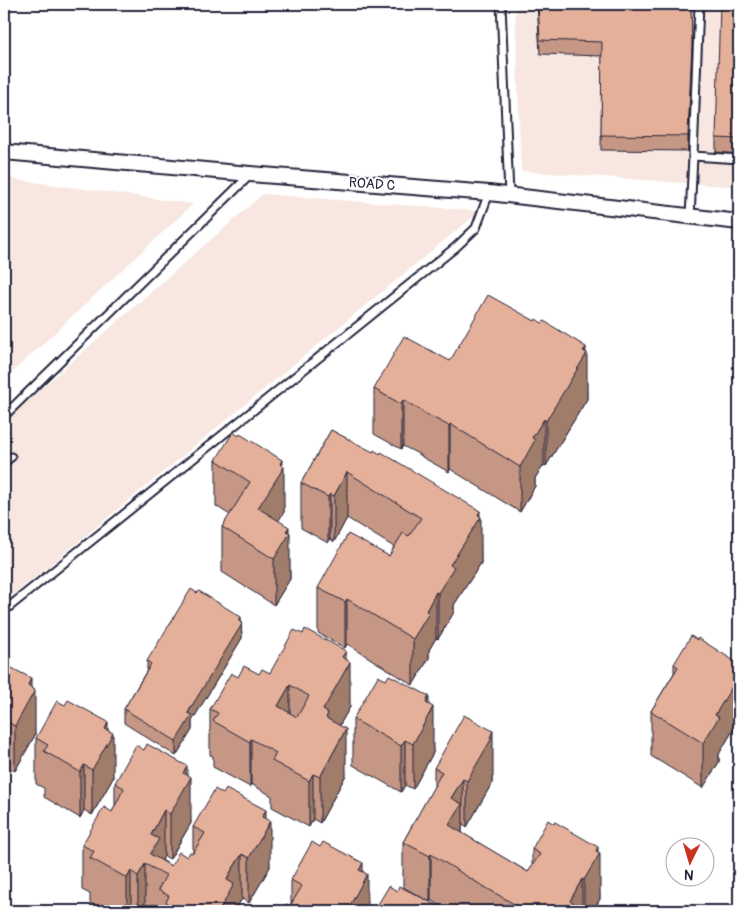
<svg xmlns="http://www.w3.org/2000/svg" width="743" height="915" viewBox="0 0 743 915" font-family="Pangolin,sans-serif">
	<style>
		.built { fill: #f7e7e0 }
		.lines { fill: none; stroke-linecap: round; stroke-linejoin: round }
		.lane-casing { stroke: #22223b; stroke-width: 11 }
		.street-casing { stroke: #22223b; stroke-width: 18 }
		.lane { stroke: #fff; stroke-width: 7 }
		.street { stroke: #fff; stroke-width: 14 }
		.wall { fill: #c59784; stroke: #22223b }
		.shaded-wall { fill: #a07b6b; stroke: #22223b }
		.building { fill: #e5b099; stroke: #22223b; fill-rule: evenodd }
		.labels { text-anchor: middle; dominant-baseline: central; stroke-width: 4; stroke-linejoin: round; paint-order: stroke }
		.street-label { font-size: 14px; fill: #22223b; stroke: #fff }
	</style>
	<rect width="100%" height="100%" fill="#fff"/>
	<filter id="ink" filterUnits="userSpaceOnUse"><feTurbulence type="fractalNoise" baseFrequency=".02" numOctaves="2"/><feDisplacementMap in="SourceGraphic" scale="10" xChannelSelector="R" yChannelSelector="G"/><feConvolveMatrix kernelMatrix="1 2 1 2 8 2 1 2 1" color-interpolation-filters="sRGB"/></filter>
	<g filter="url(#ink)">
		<path class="built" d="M 515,4 L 739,4 L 739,187 L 521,171 Z
			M 4,178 L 193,204 L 4,380 Z
			M 263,194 L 480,211 L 4,603 L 4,421 Z"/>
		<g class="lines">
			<defs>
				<path id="lane" d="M 501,4 L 509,195
					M 699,4 L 693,156 L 739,159
					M 690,217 L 693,156
					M 4,416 L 250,175
					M 4,462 L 11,457
					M 4,611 L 456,247 L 476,228 L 489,193"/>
				<path id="street" d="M 4,152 L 250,174 L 489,193 L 739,222"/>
			</defs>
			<use href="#lane" class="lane-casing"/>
			<use href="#street" class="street-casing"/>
			<use href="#lane" class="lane"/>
			<use href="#street" class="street"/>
		</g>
		<path class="wall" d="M 537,4 L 691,4 L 692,58 L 688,151 L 601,150 L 602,56 L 540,54 Z
			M 739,4 L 739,154 L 716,152 L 716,138 Z
			M 586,353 L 587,399 L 546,466 L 544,465 L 535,478 L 535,486 L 520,512 L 450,469 L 449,472 L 422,457 L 422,456 L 403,446 L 401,449 L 374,434 L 374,389 L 450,361 Z
			M 331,430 L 480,517 L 481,563 L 454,605 L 454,612 L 438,639 L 436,638 L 429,650 L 429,658 L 413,685 L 347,644 L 345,648 L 318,633 L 318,588 L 389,556 L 394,547 L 347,518 L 334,542 L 330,539 L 328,543 L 301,528 L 301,483 Z
			M 216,460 L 282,466 L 284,512 L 278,520 L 289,533 L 290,579 L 274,605 L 222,572 L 222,527 L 230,515 L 216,506 Z
			M 241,623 L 242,638 L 192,721 L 192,730 L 176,756 L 124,723 L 124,709 L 147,670 L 147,661 Z
			M 303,634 L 346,659 L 350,707 L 339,726 L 346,775 L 320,823 L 313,819 L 309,827 L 272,807 L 272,796 L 251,784 L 250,787 L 213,767 L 213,756 L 210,755 L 210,709 L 238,677 L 259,674 L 270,673 Z
			M 4,664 L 31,687 L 35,735 L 15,771 L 7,767 Z
			M 674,664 L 739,664 L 739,720 L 719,754 L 719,762 L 703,788 L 651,756 L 651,711 L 674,673 Z
			M 429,705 L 433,753 L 413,789 L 405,785 L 401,792 L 353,765 L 353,719 Z
			M 108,731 L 113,778 L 92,815 L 84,810 L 80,818 L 44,797 L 44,788 L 36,784 L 36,738 Z
			M 434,768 L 493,776 L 492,778 L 492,783 L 467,827 L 463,824 L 462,827 L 462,833 L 528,872 L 532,867 L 532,849 L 598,853 L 600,899 L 593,911 L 450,911 L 431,900 L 430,902 L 403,887 L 403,842 L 434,787 Z
			M 187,775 L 191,823 L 170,859 L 164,856 L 162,860 L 171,866 L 193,853 L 193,827 L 266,819 L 270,867 L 249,903 L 242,899 L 234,911 L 149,911 L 145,909 L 144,911 L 105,911 L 90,903 L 90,894 L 82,890 L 82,845 L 112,812 L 115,806 L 115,783 Z
			M 363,872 L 367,911 L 271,911 L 283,910 L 290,906 L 291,904 L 291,880 Z"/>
		<path class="shaded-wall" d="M 692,43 L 692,58 L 688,151 L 688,136 Z
			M 586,347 L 586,355 L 587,353 L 587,399 L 546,466 L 546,421 Z
			M 403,400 L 403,446 L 401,449 L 401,404 Z
			M 544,419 L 544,465 L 535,478 L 535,486 L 520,512 L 520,467 L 532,438 Z
			M 450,424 L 450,469 L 449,472 L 449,426 Z
			M 282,460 L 282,468 L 284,467 L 284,512 L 260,551 L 258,508 Z
			M 347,472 L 347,518 L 334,542 L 334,496 Z
			M 330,494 L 330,539 L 328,543 L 328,497 Z
			M 480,511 L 480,519 L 481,517 L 481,563 L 454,605 L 454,612 L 438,639 L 438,593 L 450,565 Z
			M 289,527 L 289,535 L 290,533 L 290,579 L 274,605 L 274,559 Z
			M 436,592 L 436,638 L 429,650 L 429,658 L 413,685 L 413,639 L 426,611 Z
			M 347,599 L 347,644 L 345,648 L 345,602 Z
			M 241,617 L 242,638 L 192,721 L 192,730 L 176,756 L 176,741 L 188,713 Z
			M 346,651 L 346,669 L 350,662 L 350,707 L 328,745 L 323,710 L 342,657 Z
			M 739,667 L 739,720 L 719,754 L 719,762 L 703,788 L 703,743 L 715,715 Z
			M 31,678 L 31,697 L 35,690 L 35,735 L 15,771 L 15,726 L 28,685 Z
			M 290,685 L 290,730 L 278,706 Z
			M 429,696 L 429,715 L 433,707 L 433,753 L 413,789 L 413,744 L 426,703 Z
			M 7,722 L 7,767 L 4,773 L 4,727 Z
			M 108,722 L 108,740 L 113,733 L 113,778 L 92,815 L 92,770 L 105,729 Z
			M 346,729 L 346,775 L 320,823 L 320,777 Z
			M 493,731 L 493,776 L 492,778 L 492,783 L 467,827 L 467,781 Z
			M 251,739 L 251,784 L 250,787 L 250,742 Z
			M 405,740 L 405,785 L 401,792 L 401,746 Z
			M 84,765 L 84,810 L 80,818 L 80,772 Z
			M 187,766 L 187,784 L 191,777 L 191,823 L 170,859 L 170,814 L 183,773 Z
			M 313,774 L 313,819 L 309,827 L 309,781 Z
			M 463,779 L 463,824 L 462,827 L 462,850 L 449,825 L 451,798 Z
			M 164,810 L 164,856 L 159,866 L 150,854 L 151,835 Z
			M 266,810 L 266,829 L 270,821 L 270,867 L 249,903 L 249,858 L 262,817 Z
			M 598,847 L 598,856 L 600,853 L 600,899 L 593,911 L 584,911 L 584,880 Z
			M 242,854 L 242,899 L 234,911 L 219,911 L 227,880 L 230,873 Z
			M 431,854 L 431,900 L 430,902 L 430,856 Z
			M 363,863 L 363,882 L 367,874 L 367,911 L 347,911 L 359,888 L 359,870 Z
			M 145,864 L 145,909 L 144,911 L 138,911 L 138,876 Z
			M 131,871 L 131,911 L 127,911 L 127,878 Z
			M 582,879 L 582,911 L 569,911 L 570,901 Z"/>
		<path class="building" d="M 538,4 L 691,4 L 692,43 L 688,136 L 601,135 L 602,42 L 540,40 Z
			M 720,4 L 739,4 L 739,139 L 716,138 Z
			M 488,295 L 535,321 L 536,319 L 542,323 L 544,321 L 586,347 L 583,351 L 587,353 L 546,421 L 544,419 L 532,438 L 535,440 L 520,467 L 450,424 L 449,426 L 422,412 L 422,411 L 403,400 L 401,404 L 374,389 L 404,336 L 450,361 Z
			M 331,430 L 373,452 L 374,450 L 380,454 L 381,452 L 480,511 L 478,515 L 481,517 L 450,565 L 454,567 L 438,593 L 436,592 L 426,611 L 429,613 L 413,639 L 347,599 L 345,602 L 318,588 L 348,534 L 389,556 L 403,533 L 409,536 L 421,518 L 347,472 L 334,496 L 330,494 L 328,497 L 301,483 Z
			M 233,432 L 239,436 L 240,434 L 282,460 L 280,464 L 284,467 L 258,508 L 289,527 L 286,531 L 290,533 L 274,559 L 222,527 L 250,482 L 216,460 Z
			M 191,589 L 197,593 L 199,591 L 241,617 L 239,621 L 242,624 L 190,709 L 188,713 L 192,715 L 176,741 L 124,709 L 151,664 L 147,661 Z
			M 305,629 L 346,651 L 342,657 L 350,662 L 323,710 L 328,713 L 326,718 L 346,729 L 320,777 L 313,774 L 309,781 L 272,761 L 276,753 L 251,739 L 250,742 L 213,721 L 218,713 L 210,709 L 231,673 L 238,677 L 244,666 L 259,674 L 262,669 L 270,673 L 294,630 L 303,634 ZM 290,685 L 309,696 L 297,717 L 278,706 Z
			M 691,636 L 697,640 L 698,638 L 739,664 L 738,668 L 739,669 L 739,675 L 715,715 L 719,717 L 703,743 L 651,711 L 678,667 L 674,664 Z
			M 4,664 L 31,678 L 28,685 L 35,690 L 15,726 L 7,722 L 4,727 Z
			M 389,675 L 429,696 L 426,703 L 433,707 L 413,744 L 405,740 L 401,746 L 353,719 L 378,676 L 386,680 Z
			M 68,700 L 108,722 L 105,729 L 113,733 L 92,770 L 84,765 L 80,772 L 44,751 L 48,745 L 36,738 L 57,701 L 65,705 Z
			M 464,715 L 493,731 L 490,737 L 492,738 L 467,781 L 463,779 L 451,798 L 462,804 L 449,825 L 528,872 L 540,854 L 532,849 L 548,820 L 554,824 L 555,822 L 598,847 L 596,851 L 600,853 L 584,880 L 582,879 L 570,901 L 573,903 L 569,911 L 526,911 L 476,882 L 431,854 L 430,856 L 403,842 L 442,772 L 434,768 Z
			M 147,744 L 187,766 L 183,773 L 191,777 L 170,814 L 164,810 L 151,835 L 159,839 L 150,854 L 171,866 L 179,852 L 187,857 L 190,852 L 193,853 L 205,833 L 193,827 L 215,789 L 223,794 L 226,789 L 266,810 L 262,817 L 270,821 L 249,858 L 242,854 L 230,873 L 227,880 L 234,884 L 219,911 L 181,911 L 166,902 L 169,896 L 158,890 L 166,875 L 145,864 L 138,876 L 131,871 L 127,878 L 90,858 L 94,851 L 82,845 L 104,807 L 112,812 L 124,788 L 115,783 L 136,745 L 144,750 Z
			M 312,842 L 320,847 L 323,842 L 363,863 L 359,870 L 367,874 L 347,911 L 339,907 L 336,911 L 271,911 L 275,905 L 283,910 L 286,904 L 290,906 L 302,886 L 291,880 Z
			M 389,886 L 397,891 L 399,886 L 440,907 L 437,911 L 374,911 Z"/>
	</g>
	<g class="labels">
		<g class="street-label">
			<text transform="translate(372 184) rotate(4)">ROAD C</text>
		</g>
	</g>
	<rect width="743" height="915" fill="none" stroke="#fff" stroke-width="20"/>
	<rect x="10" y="10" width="723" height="895" fill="none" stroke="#22223b" stroke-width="2" filter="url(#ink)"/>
	<g transform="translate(690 862) rotate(185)"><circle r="24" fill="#ffffff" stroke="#a7a7b1"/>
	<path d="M0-4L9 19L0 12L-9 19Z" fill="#c8321e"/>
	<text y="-8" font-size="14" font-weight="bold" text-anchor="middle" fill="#22223b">N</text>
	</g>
</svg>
